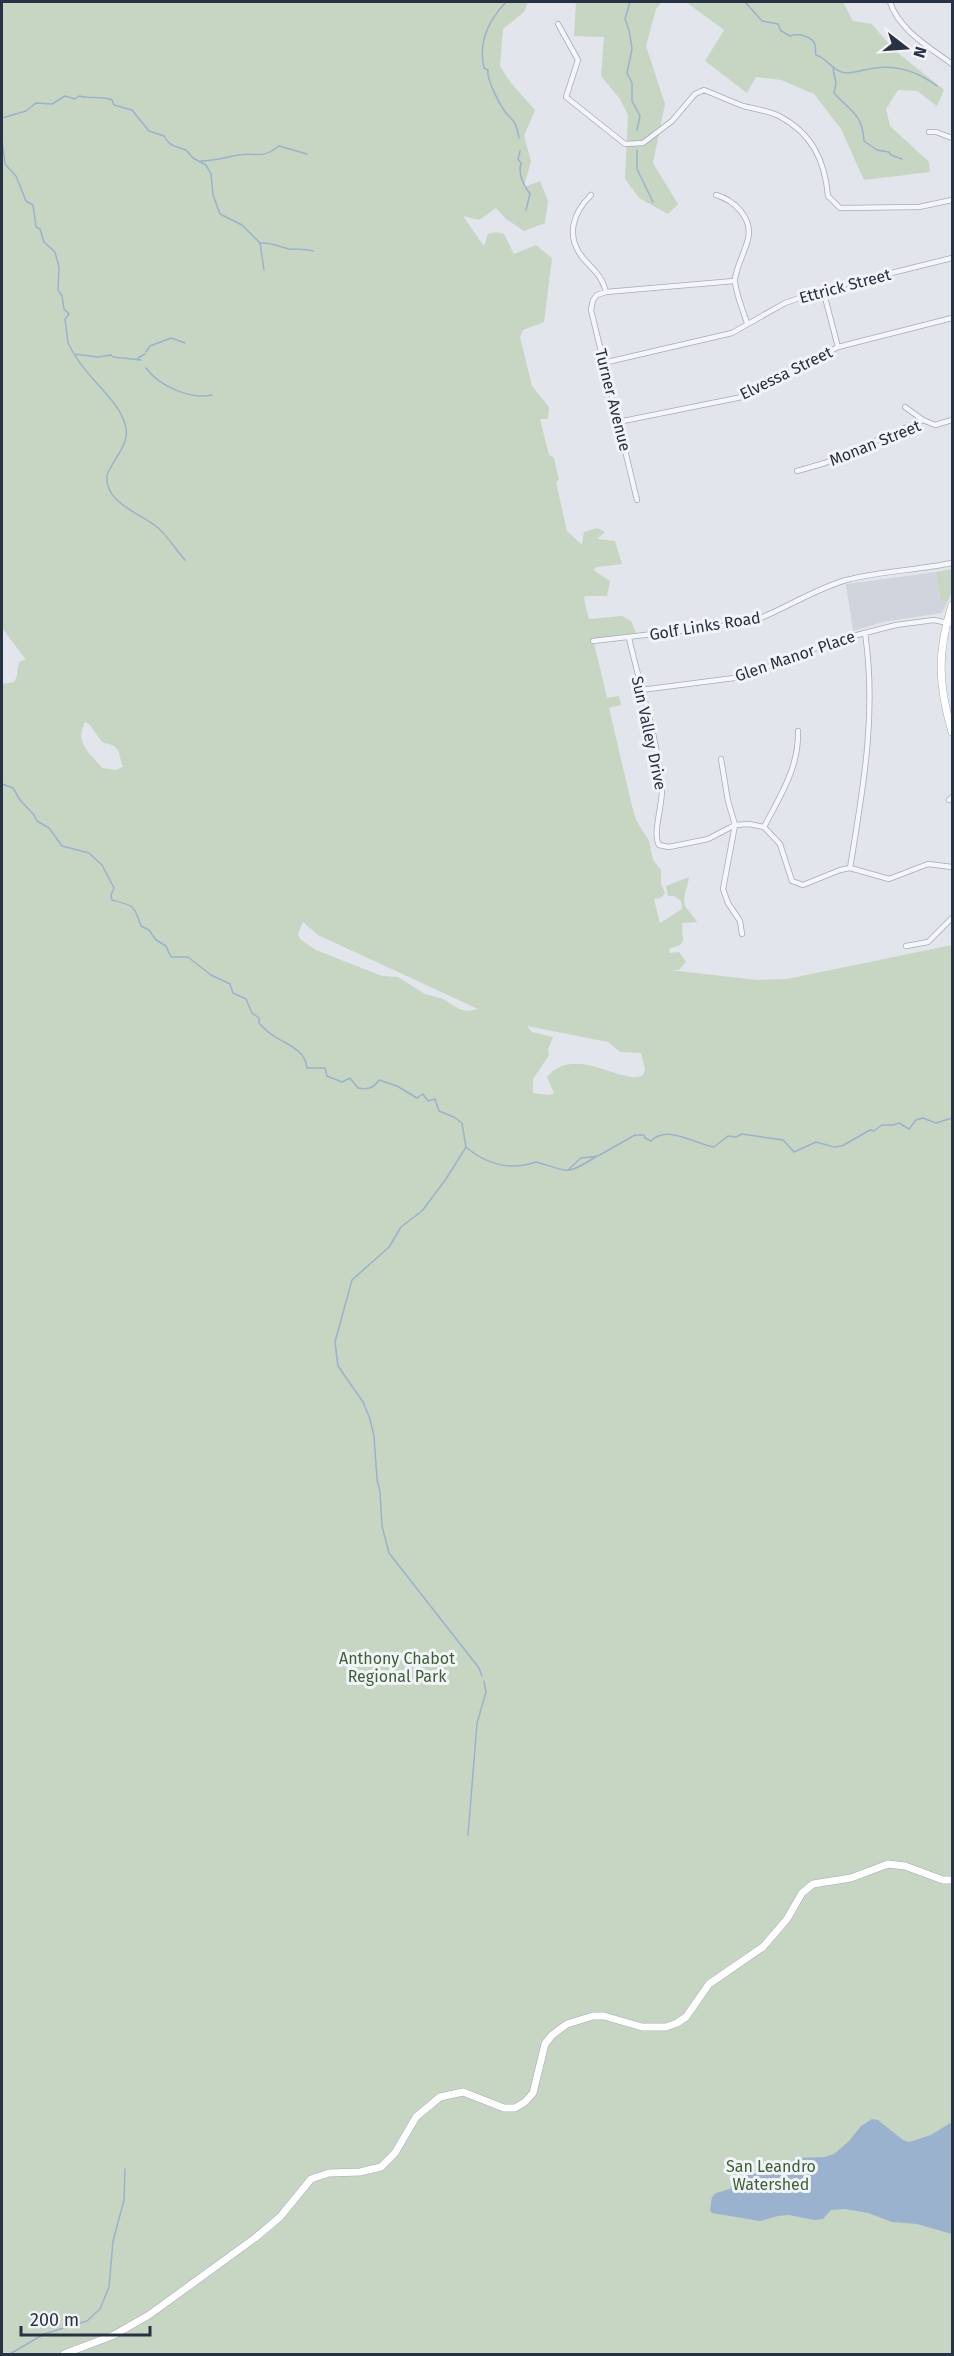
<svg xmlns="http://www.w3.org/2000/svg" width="954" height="2356" viewBox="0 0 954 2356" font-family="'Fira Sans',sans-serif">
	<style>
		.built { fill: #d0d4dd }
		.green { fill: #c7d6c2; fill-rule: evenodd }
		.water { fill: #9bb2ce }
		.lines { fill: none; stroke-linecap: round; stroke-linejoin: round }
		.stream { stroke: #9bb2ce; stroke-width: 1.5 }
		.minor-casing { stroke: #a6acb6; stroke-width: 6 }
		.secondary-casing { stroke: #a6acb6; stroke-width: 8 }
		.minor { stroke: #f5f6f9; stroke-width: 4.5 }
		.secondary { stroke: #fff; stroke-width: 7 }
		.labels { text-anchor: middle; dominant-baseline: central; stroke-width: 6; stroke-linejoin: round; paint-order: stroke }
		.street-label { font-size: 16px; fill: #283245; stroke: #f2f4f8 }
		.park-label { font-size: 16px; fill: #3c6135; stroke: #f2f4f8 }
	</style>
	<rect width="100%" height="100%" fill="#e2e5eb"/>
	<path class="built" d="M 936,572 L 941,602 L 948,601 L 942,613 L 883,622 L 853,631 L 846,584 Z"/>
	<path class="green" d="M 2,2 L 528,2 L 524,12 L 503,29 L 500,66 L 511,83 L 535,110 L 524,136 L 531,161 L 524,187 L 540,181 L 548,201 L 545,223 L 524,231 L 506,219 L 496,208 L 479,220 L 463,216 L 484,246 L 488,234 L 496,232 L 504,234 L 514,254 L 536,245 L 552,258 L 544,322 L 523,330 L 520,337 L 532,386 L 549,407 L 548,419 L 540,419 L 549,455 L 554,458 L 559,480 L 556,482 L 567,531 L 582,545 L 584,532 L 597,528 L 605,532 L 597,539 L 615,541 L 622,564 L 597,567 L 593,570 L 610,581 L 607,596 L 585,596 L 584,599 L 589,619 L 622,616 L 631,621 L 636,633 L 593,639 L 607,698 L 619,696 L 621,705 L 609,708 L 632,806 L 636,820 L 649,841 L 653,860 L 661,870 L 661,884 L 665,893 L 661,898 L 654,899 L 660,923 L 682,909 L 681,901 L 674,896 L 668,896 L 666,886 L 689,877 C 688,887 682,897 685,906 C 688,911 694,916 697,922 L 682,923 L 683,941 L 680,945 L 669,949 L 670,953 L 679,952 L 686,962 L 679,970 L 670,970 L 757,980 L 787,979 L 952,945 L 952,2354 L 2,2354 L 2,684 L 14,682 C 19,675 16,668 20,661 L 26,660 L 2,628 ZM 85,722 L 90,725 L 102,742 C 105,744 109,743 112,745 C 121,748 119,760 123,766 L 117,770 L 102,768 C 90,753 74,743 85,722 ZM 303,922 L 318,935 L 478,1009 L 467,1011 L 459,1009 L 443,999 L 425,994 L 398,977 L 382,976 L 316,950 L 300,939 L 298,934 ZM 527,1026 L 608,1042 L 620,1052 L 641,1053 L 645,1070 L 643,1075 C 624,1087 575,1043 547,1077 L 554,1093 L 549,1095 L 533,1093 L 533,1079 L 549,1055 L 548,1050 L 553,1037 L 532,1032 Z
		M 576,2 L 662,2 L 656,9 L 646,46 L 665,104 L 653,163 L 678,204 L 668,214 L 639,198 L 625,179 L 628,115 L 620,99 L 601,76 L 604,37 L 574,36 Z
		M 686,2 L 845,2 L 844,4 L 853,21 L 872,24 L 893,49 L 944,90 L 937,106 L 917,91 L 898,90 L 886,109 L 890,126 L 929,162 L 930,172 L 864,180 L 841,129 L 814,94 L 781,80 L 756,77 L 747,93 L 705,61 L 724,30 Z
		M 952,569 L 952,592 L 948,601 L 941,602 L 936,572 Z"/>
	<path class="water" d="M 872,2119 L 878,2120 L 903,2140 L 909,2142 L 931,2135 L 952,2122 L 952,2234 L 917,2224 L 892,2222 L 868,2213 L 845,2209 L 831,2210 L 823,2219 L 814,2220 L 789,2215 L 778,2216 L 760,2221 L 712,2213 L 710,2210 L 712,2197 L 716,2193 L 730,2189 L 734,2177 L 751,2173 L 767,2174 L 797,2158 L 824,2157 L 834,2154 L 849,2141 L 861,2126 Z"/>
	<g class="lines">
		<path class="stream" d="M 506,2 C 489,20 478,43 484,68 L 488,70 C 486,79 500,105 506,113 C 508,116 513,119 515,124 C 517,127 518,133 519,138
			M 630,2 L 625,19 L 629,30 L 632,49 L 627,73 L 632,83 L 632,101 L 640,116 L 637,130
			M 745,2 L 762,21 L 778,24 L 781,31 L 790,36 C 798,33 813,36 815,45 C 816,49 815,52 816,55 C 829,59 833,73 848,73 C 858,72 867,69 876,68 C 899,65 918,72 937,86
			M 833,69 L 836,83 L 834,93 C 849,110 863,114 864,141 L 877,150 L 889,152 L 891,155 L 902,159
			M 2,118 L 26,111 L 36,103 L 52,104 L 65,96 L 75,99 L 79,96 C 89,99 102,96 112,100 L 114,105 L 132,110 L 149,131 L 164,136 C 170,147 175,146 186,150 L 193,158 L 206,165 L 211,174 L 213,195 L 220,214 L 242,225 L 260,243 L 264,270
			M 2,140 L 5,164 L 16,176 L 26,201 L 33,205 L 36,227 L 40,229 L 44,242 L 55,252 L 59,267 L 58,290 L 62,296 L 64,309 L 69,314 L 65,319 L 68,343 L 74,354 L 98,357 L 111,355 L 113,357 L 141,360
			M 637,150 L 637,169 L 653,202
			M 520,151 L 518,159 L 521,163 C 518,175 523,184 530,194 L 526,210
			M 201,161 C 214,161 227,157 239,155 C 257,152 261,160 279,146 L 307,154
			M 261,243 C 271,242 280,247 289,249 C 296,250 304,248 313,251
			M 146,352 L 150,346 L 171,338 L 185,343
			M 75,355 C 87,380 135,411 125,441 C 121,453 112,463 107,475 C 104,503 140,513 157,527 C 168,536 175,549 185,560
			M 138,358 L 145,354
			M 146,368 C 159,386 191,400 212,395
			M 2,784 L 13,788 L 20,800 L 34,815 L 37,821 L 49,828 L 62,846 L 89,853 L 102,865 L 114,888 L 111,895 L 112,900 C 135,906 134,905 141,926 L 149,930 L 156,940 L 166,946 L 171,957 L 188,957 L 211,975 L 230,984 L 233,993 L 246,999 L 252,1013 L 259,1018 L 259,1023 C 264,1028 268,1033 274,1036 C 287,1045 305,1049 307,1068 L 325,1068 L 327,1076 L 342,1082 L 350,1078 L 358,1088 C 368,1090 374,1088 379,1080 L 397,1086 L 417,1098 L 423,1094 L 428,1101 L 435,1099 L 439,1111 L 454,1117 L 462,1123 L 466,1147 L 446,1179 L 422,1211 L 401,1227 L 389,1247 L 352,1280 L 335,1342 L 338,1366 L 363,1402 L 370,1419 L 374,1436 L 377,1479 L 380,1492 L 382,1526 L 389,1553 L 479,1668 L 482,1676
			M 467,1148 C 488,1165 510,1171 536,1162 C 570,1171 564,1177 597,1156
			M 568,1170 L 581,1158 L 598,1156 L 635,1135 L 644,1135 L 645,1138 L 651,1141 C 667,1124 694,1144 714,1147 L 728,1136 L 736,1137 L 742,1134 L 783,1140 L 794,1152 L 816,1142 L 834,1147 L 842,1146 L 870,1130 L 874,1131 L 882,1125 L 893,1125 L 899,1123 L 909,1129 L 916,1120 L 923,1118 L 936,1123 L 952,1118
			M 468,1835 L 477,1723 L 486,1692 L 484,1681
			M 10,2354 L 44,2334 L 87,2321 L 100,2309 L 109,2287 L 113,2241 L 124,2200 L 125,2169"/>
		<defs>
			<path id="minor" d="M 890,2 C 899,30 929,47 952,64
				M 558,24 L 578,60 L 566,97 L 625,144 L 643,143 L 672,121 L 695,94 L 704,90 C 717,95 730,101 743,106 C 755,109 769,111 779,116 C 812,133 825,161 828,196 L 840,208 L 919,207 L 952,200
				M 929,132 L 936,132 L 952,138
				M 591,195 C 573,213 565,236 583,258 C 594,271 601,274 606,292
				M 716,195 C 734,200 753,218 748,239 C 745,252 737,265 735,279 C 734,289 744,313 747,323
				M 823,290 L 838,347
				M 603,363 L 732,333 L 785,303 L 823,290 L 952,258
				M 905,407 L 923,420
				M 618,422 L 742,397 L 838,347 L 952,318
				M 797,471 L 825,463 L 923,420 L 935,425 L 952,420
				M 637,500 L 591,310 L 593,300 L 597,295 L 606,292 L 734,281
				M 629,638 C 640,687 657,736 662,787 C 663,805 652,833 659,845 L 669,847 L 708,839 L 735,825 L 749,824 L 764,827 L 780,844 L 792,881 L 803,885 L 840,870 L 850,868 L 889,879 L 928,864 L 952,867
				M 593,641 L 748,623 C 782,611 812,590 846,580 C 881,571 918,570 952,563
				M 641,690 L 742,677 L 834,641 L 896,625 L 934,620 L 952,624
				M 721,759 L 728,801 L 735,825 L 723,889 L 728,903 L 740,921 L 742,934
				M 949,800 L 952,797
				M 764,827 C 780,796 799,768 798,731
				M 850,868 C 863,789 877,713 865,633
				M 906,946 L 928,942 L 952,918"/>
			<path id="secondary" d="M 952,605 C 937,652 938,684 952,732
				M 64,2354 L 114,2335 L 149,2315 L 255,2238 L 280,2217 L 311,2179 L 329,2173 L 360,2172 L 381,2167 L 395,2153 L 416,2117 L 440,2097 L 463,2092 L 504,2108 L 515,2108 L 525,2102 L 533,2093 L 545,2044 L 552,2035 L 567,2024 L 593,2016 L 604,2016 L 642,2027 L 666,2027 L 677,2023 L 686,2017 L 709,1984 L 763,1947 L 787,1919 L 802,1893 L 813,1884 L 851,1878 L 888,1864 L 905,1866 L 943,1880 L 952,1880"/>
		</defs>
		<use href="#minor" class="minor-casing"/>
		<use href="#secondary" class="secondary-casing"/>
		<use href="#minor" class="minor"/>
		<use href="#secondary" class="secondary"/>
	</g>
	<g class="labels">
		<g class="street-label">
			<text transform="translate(845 286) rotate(-15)">Ettrick Street</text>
			<text transform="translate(786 373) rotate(-26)">Elvessa Street</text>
			<text transform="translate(613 400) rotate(76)">Turner Avenue</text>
			<text transform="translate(875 443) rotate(-22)">Monan Street</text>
			<text transform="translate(705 626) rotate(-9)">Golf Links Road</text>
			<text transform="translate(795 656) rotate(-19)">Glen Manor Place</text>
			<text transform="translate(649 733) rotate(78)">Sun Valley Drive</text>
		</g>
		<g class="park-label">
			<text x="397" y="1658">Anthony Chabot<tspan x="397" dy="18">Regional Park</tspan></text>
			<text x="771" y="2166">San Leandro<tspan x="771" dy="18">Watershed</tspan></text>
		</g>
	</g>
	<rect width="954" height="2356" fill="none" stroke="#283245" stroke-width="6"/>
	<g transform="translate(906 48) rotate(107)" stroke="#f2f4f8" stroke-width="4.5" paint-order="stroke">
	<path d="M0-4.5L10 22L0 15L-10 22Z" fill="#283245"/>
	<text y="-9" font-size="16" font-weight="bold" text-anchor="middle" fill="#283245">N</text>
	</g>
	<path d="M21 2326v9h129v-9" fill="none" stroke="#283245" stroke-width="3"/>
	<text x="30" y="2326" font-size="18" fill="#283245" stroke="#f2f4f8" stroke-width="4.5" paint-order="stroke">200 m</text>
</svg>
